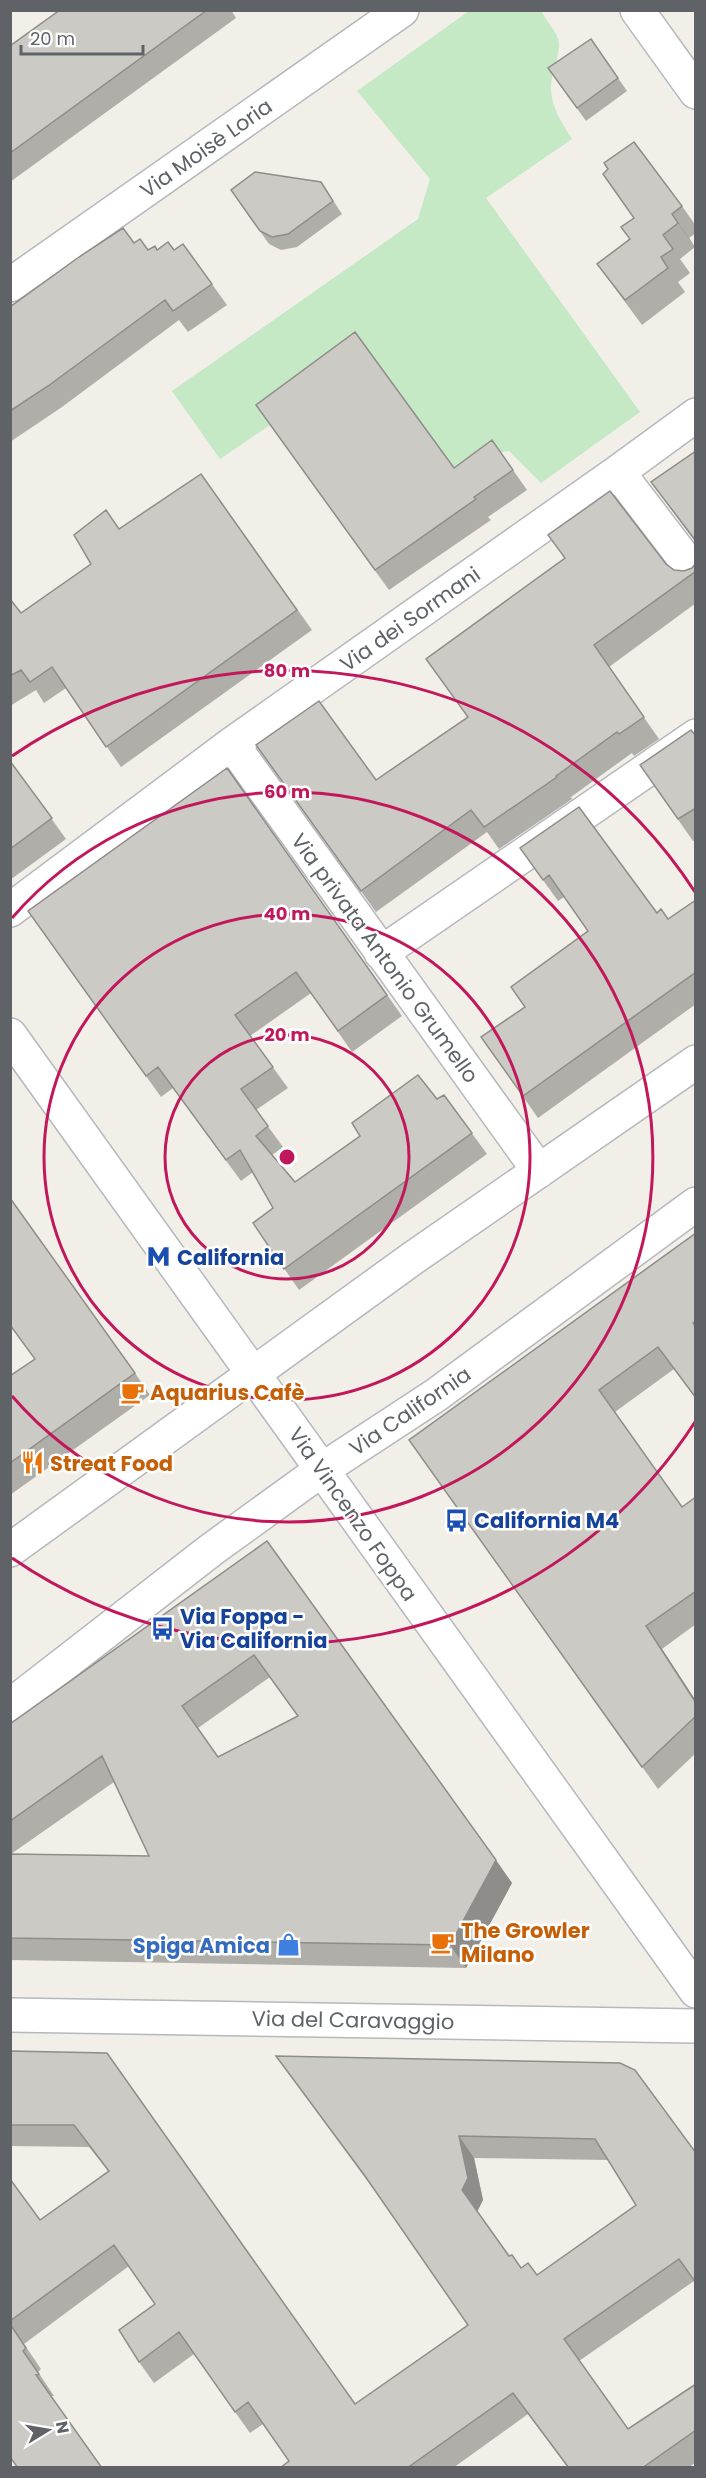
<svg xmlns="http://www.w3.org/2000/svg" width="706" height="2478" viewBox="0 0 706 2478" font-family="Poppins,sans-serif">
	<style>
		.green { fill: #c5e8c5 }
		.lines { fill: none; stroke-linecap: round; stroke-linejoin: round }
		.minor-casing { stroke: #b5b8bc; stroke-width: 36 }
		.minor { stroke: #fff; stroke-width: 33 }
		.wall { fill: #afaea9; fill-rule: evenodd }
		.shaded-wall { fill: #8f8d8a }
		.building { fill: #cccac5; stroke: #8f8d8a; stroke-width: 1.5; fill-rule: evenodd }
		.ring { fill: none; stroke: #c2185b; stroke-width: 3 }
		.labels { text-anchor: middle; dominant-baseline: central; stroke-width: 5; stroke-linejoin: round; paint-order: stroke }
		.street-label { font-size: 21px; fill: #5f6368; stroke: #fff }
		.transit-label { font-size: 21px; font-weight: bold; fill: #164399; stroke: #fff; text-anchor: start }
		.food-label { font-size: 21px; font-weight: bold; fill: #c56008; stroke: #fff; text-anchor: start }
		.shop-label { font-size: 21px; font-weight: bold; fill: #366cbe; stroke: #fff; text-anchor: end }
		.centre { fill: #c2185b; stroke: #fff; stroke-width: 3 }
		.ring-label { font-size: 18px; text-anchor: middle; font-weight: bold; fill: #c2185b; stroke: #fff; stroke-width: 5; stroke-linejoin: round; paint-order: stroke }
	</style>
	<rect width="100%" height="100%" fill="#f1efe8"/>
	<path class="green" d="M 469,11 L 542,11 C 545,22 559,32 559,44 C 559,55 554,67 552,77 C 547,101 560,120 572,139 L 486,198 L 640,412 L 541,483 L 509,451 L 494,453 L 459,475 L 369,352 L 270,425 L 220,459 L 172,391 L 418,219 L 430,179 L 357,91 Z"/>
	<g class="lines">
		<defs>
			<path id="minor" d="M 637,10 L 696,92
				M 10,285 L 402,10
				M 618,472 L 696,574
				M 232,744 L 539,1171
				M 10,910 L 232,744 L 618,472 L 696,415
				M 381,953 L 696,736
				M 10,1035 L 696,1991
				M 10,1550 L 413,1258 L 696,1062
				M 10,1706 L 211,1550 L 320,1471 L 436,1395 L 696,1204
				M 10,2015 L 696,2026"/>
		</defs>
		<use href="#minor" class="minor-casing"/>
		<use href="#minor" class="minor"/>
	</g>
	<path class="wall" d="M 60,10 L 231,10 L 236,18 L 10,182 L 10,46 Z
		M 591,39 L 627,91 L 586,121 L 548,68 Z
		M 321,182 L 342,214 L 297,247 L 281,250 L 269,244 L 231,190 Z
		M 682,206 L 696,226 L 696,233 L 689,238 L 695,247 L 680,259 L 690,273 L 678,282 L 685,292 L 642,325 L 597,264 L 629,239 L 634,218 Z
		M 134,243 L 148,250 L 155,246 L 158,250 L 174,250 L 183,244 L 227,305 L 188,332 L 179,320 L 62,407 L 10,442 L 10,307 Z
		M 270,425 L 454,468 L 513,470 L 527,490 L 488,517 L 491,520 L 389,590 Z
		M 696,451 L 696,543 L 651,482 Z
		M 201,474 L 312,630 L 121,767 L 66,688 L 44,703 L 36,690 L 10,706 L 10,599 L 21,613 L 91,564 L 119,529 Z
		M 696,563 L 696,603 L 609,667 L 659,739 L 634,756 L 632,753 L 571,797 L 572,799 L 499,849 L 487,832 L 376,912 L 256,745 L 376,780 L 467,717 L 666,564 L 674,570 L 684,571 L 692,568 Z
		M 696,736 L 696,840 L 693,841 L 640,765 Z
		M 10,761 L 66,839 L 10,880 Z
		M 227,768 L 402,1016 L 352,1052 L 311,993 L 250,1036 L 288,1088 L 256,1110 L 283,1147 L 272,1155 L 295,1182 L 444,1095 L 487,1154 L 299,1290 L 253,1223 L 273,1208 L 253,1172 L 241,1181 L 173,1088 L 161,1097 L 28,911 Z
		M 520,848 L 668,919 L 696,900 L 696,1004 L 538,1118 L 481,1037 L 524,1007 L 588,931 L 564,897 L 558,901 Z
		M 696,1233 L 696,1399 L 674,1369 L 615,1412 L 682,1507 L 696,1497 L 696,1624 L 662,1649 L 696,1701 L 696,1753 L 658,1789 L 409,1440 Z
		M 135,1373 L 150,1395 L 10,1495 L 10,1376 Z
		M 267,1541 L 512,1883 L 466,1968 L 10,1960 L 10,1724 ZM 270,1677 L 298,1716 L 218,1757 L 198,1728 ZM 114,1782 L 149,1856 L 11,1854 Z
		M 10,2051 L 355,2404 L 468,2325 L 377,2194 L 276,2056 L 620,2063 L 694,2281 L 579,2361 L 628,2429 L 696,2384 L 696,2462 L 688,2468 L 568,2468 L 528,2414 L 453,2468 L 280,2468 L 289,2461 L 263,2424 L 250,2433 L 194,2354 L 154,2383 L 139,2362 L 155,2304 L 129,2266 L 24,2344 L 41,2369 L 38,2372 L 54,2396 L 52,2396 L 10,2457 L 10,2179 L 40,2220 L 108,2171 L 89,2147 L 10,2146 ZM 474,2158 L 608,2160 L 636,2205 L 537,2275 L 521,2268 L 509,2256 L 477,2211 L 483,2200 Z"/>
	<path class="shaded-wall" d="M 672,214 L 689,238 L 695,247 L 678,223 Z
		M 646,1626 L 662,1649 L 696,1701 L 696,1703 Z
		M 496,1860 L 512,1883 L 466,1968 L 450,1945 Z
		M 459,2136 L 474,2158 L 483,2200 L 477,2212 L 462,2190 Z"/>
	<path class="building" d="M 60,10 L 207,10 L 10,153 L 10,46 Z
		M 591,39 L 618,78 L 577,108 L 548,68 Z
		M 634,142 L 682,206 L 672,214 L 678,223 L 663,235 L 673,249 L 661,257 L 668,268 L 625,300 L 597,264 L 630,239 L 621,227 L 634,218 L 603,174 L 608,169 L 604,163 Z
		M 255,172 L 321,182 L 333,201 L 288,234 L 272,237 L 260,231 L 231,190 Z
		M 123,228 L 134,243 L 140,239 L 148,250 L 155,246 L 157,250 L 168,242 L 174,250 L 183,244 L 212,284 L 173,311 L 165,300 L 48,386 L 10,411 L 10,307 L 79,257 Z
		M 355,332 L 454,468 L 492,440 L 513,470 L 474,497 L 476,499 L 375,570 L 256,405 Z
		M 696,451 L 696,541 L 651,482 Z
		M 201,474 L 297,610 L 106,747 L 52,667 L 30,682 L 21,670 L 10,676 L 10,599 L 21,613 L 91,564 L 74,535 L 106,510 L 119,529 Z
		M 610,491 L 666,564 L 674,570 L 684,571 L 692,568 L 696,563 L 696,571 L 594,645 L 644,717 L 619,734 L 617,732 L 556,776 L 557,777 L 484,827 L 471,810 L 361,891 L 256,745 L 319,701 L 376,780 L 468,717 L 426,659 L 565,558 L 548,535 Z
		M 691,730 L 696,736 L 696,808 L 678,819 L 640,765 Z
		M 10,761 L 52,818 L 10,849 Z
		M 227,768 L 387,995 L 338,1031 L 296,972 L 235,1015 L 273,1067 L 241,1089 L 268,1126 L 256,1136 L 295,1182 L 360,1136 L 352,1123 L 418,1075 L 437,1099 L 444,1095 L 472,1133 L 284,1269 L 253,1223 L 273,1208 L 240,1150 L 226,1160 L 158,1067 L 146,1076 L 28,911 Z
		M 579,807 L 657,913 L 661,909 L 668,919 L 696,900 L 696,972 L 523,1096 L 481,1037 L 525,1007 L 511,987 L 588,931 L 549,875 L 543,880 L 520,848 Z
		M 10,1198 L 135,1373 L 10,1463 L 10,1376 L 35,1359 L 10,1325 Z
		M 696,1233 L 696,1321 L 693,1323 L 696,1327 L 696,1398 L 658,1347 L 599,1390 L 682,1507 L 696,1497 L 696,1591 L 646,1626 L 696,1703 L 696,1716 L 642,1767 L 409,1440 Z
		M 267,1541 L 496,1860 L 450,1945 L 10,1938 L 10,1854 L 149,1856 L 102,1756 L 10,1821 L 10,1724 ZM 254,1655 L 298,1716 L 218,1757 L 182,1706 Z
		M 10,2051 L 107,2053 L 355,2404 L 468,2325 L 365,2176 L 276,2056 L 620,2063 L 635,2070 L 696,2153 L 696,2283 L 679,2259 L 564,2339 L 628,2429 L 696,2384 L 696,2430 L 642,2468 L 569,2468 L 513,2393 L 407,2468 L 280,2468 L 289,2461 L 248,2402 L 235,2412 L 179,2332 L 139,2362 L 119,2330 L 155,2304 L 114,2245 L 10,2321 L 10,2179 L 40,2220 L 109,2171 L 74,2125 L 10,2125 ZM 459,2136 L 595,2139 L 636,2205 L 537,2275 L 528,2263 L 521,2268 L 512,2255 L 509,2256 L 462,2190 L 468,2178 Z
		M 10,2324 L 26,2348 L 23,2351 L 39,2374 L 36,2375 L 102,2468 L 18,2468 L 10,2457 Z"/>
	<g class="ring">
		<circle cx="287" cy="1157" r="122"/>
		<circle cx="287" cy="1157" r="243"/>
		<path d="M12 918A365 365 0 1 1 12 1396"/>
		<path d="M695 1422A486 486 0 0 1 12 1558M12 756A486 486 0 0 1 695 892"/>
	</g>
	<defs>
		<symbol id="metro-bare" viewBox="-9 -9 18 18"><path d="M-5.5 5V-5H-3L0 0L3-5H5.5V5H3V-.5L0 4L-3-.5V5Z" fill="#1a4fb4" stroke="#fff" stroke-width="2.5" paint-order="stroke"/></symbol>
		<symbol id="cafe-bare" viewBox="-9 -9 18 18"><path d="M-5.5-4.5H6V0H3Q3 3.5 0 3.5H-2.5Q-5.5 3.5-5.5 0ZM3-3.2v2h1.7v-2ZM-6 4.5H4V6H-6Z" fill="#e8710a" stroke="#fff" stroke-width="2.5" paint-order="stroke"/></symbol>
		<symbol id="restaurant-bare" viewBox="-9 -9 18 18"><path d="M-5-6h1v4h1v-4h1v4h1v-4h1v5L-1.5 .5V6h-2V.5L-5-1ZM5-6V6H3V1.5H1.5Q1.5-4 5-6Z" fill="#e8710a" stroke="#fff" stroke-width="2.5" paint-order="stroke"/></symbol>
		<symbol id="bus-bare" viewBox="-9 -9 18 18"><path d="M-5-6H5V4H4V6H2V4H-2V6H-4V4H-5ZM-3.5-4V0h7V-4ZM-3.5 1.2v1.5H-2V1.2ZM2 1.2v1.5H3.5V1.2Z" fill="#1a4fb4" stroke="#fff" stroke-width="2.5" paint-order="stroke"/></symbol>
		<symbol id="shop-bare" viewBox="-9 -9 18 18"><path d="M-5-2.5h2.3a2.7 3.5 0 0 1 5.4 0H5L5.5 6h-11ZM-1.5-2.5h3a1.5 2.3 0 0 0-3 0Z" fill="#3f7fe0" stroke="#fff" stroke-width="2.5" paint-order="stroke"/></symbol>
	</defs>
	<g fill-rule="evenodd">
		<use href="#metro-bare" x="142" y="1240" width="33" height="33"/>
		<use href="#cafe-bare" x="116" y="1376" width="33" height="33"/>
		<use href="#restaurant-bare" x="16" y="1446" width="33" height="33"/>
		<use href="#bus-bare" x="440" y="1504" width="33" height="33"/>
		<use href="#bus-bare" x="146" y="1612" width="33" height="33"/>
		<use href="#cafe-bare" x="426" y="1926" width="33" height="33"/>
		<use href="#shop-bare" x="272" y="1928" width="33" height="33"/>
	</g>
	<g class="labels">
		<g class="street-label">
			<text transform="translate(206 148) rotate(-35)">Via Moisè Loria</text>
			<text transform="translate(410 619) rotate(-35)">Via dei Sormani</text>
			<text transform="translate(385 958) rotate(54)">Via privata Antonio Grumello</text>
			<text transform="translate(410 1411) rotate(-34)">Via California</text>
			<text transform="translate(353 1514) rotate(55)">Via Vincenzo Foppa</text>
			<text transform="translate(353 2020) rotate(1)">Via del Caravaggio</text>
		</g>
		<g class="transit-label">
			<text x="177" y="1257">California</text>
			<text x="474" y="1520">California M4</text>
			<text x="180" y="1616">Via Foppa -<tspan x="180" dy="24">Via California</tspan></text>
		</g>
		<g class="food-label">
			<text x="150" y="1392">Aquarius Cafè</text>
			<text x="50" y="1463">Streat Food</text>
			<text x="461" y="1930">The Growler<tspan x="461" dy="24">Milano</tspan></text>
		</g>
		<g class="shop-label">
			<text x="270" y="1945">Spiga Amica</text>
		</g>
	</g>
	<circle cx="287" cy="1157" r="9" class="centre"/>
	<g class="ring-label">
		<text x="287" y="677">80 m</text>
		<text x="287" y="798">60 m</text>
		<text x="287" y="920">40 m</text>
		<text x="287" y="1041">20 m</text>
	</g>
	<rect width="706" height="2478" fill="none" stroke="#5f6368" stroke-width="24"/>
	<g transform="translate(48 2430) rotate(79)" stroke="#ffffff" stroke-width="4.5" paint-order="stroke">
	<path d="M0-4.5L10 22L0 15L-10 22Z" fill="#5f6368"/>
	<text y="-9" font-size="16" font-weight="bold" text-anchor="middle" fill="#5f6368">N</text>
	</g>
	<path d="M21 45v9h122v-9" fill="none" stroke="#5f6368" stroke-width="3"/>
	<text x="30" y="45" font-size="18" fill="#5f6368" stroke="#ffffff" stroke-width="4.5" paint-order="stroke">20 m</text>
</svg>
